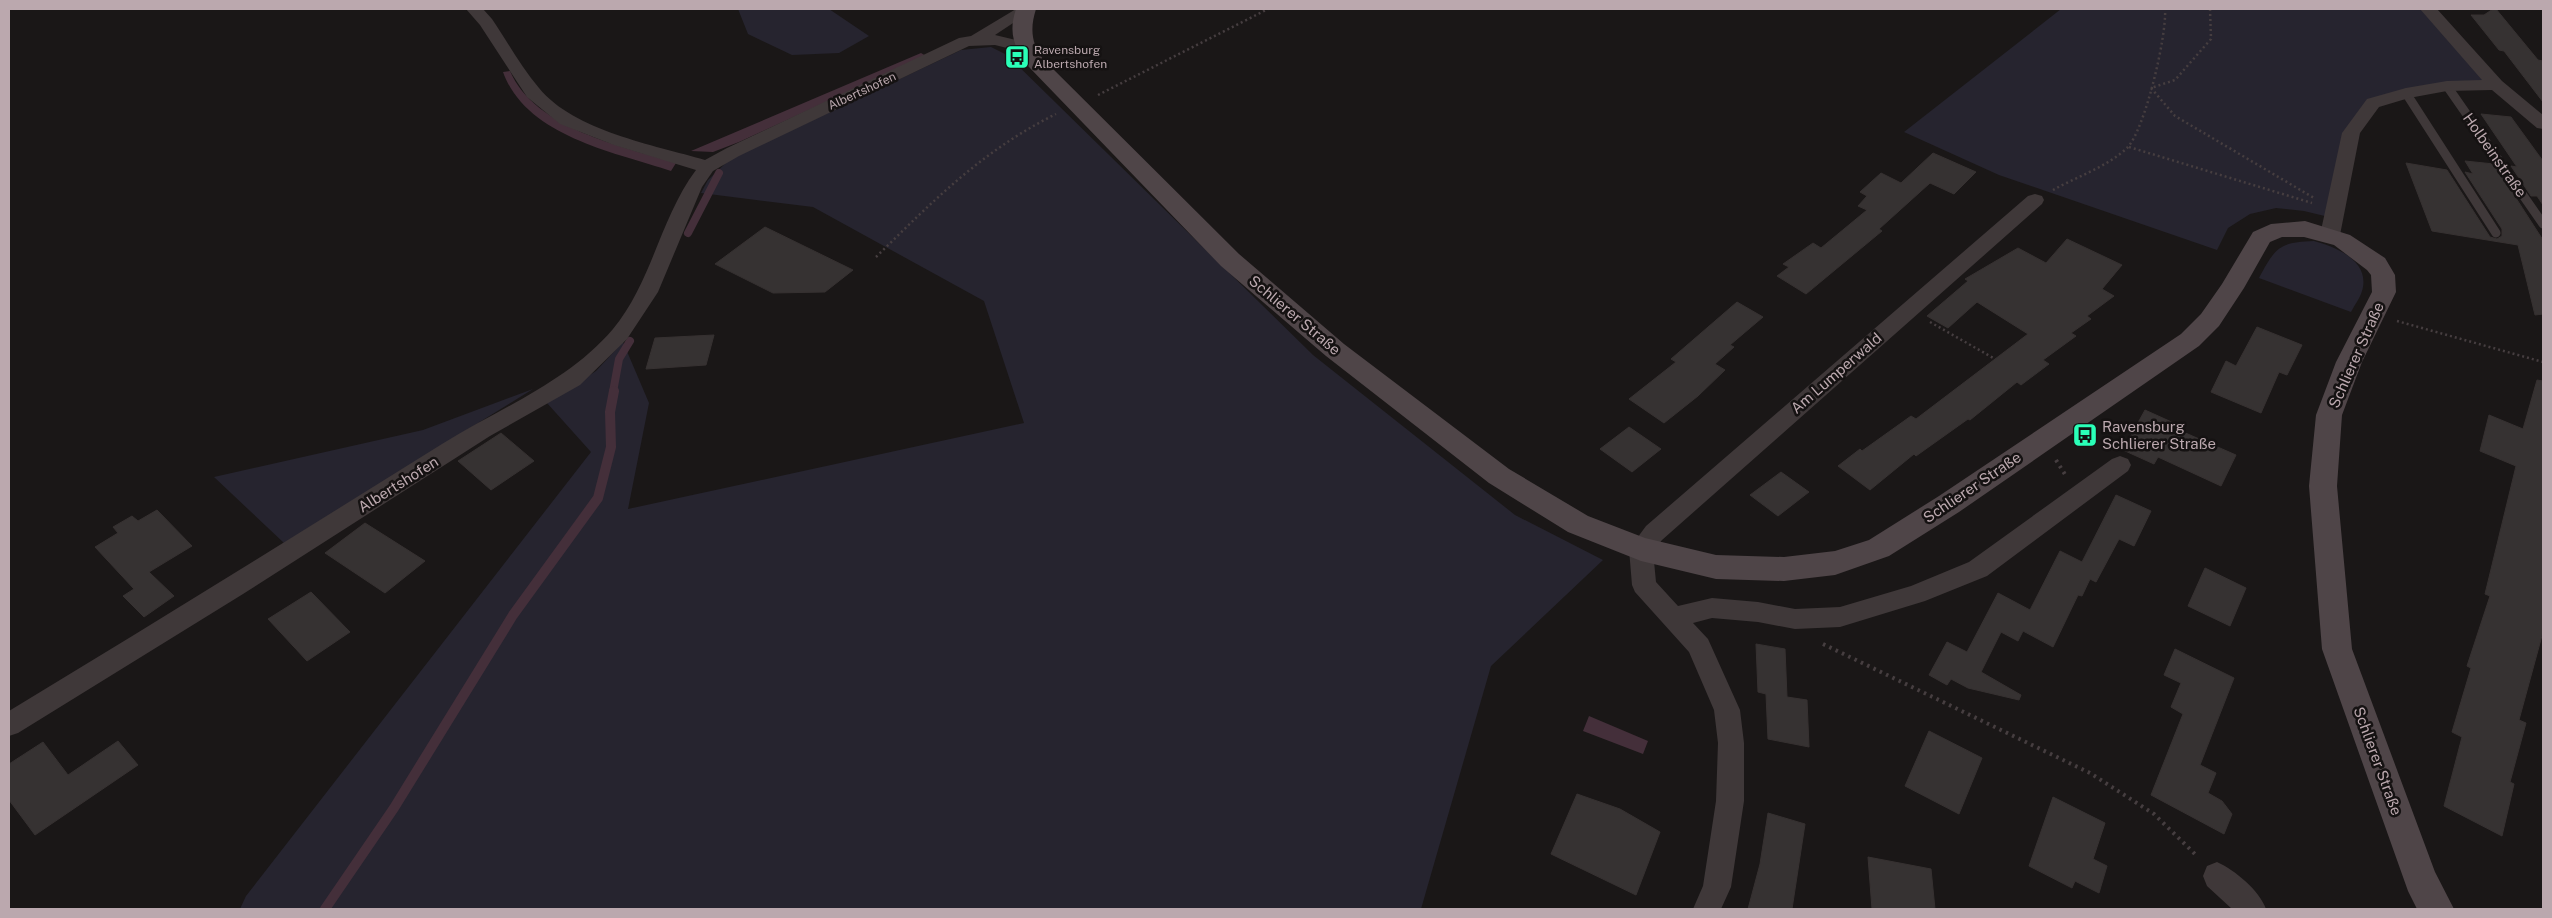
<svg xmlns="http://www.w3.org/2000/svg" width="2552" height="918" viewBox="0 0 2552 918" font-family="'Public Sans',sans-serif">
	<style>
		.green { fill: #26242f }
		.water { fill: #442f3a }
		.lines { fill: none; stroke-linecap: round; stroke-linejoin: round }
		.stream-far1 { stroke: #442f3a; stroke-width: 8 }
		.stream { stroke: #442f3a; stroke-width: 10 }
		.building { fill: #363232; stroke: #363131 }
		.path-far1 { stroke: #463e40; stroke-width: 2.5; stroke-dasharray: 2 3; stroke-linecap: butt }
		.path { stroke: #463e40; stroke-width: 4; stroke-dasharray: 2.5 4.5; stroke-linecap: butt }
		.service { stroke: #3f3839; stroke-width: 9 }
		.minor { fill: #3f3839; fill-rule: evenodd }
		.secondary { fill: #4f4548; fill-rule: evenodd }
		.labels { text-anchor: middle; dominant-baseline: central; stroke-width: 5; stroke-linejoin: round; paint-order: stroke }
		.far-poi-label { font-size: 12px; fill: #bba8ae; stroke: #151212; text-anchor: start }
		.far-street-label { font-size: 12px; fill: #bba8ae; stroke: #151212 }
		.street-label { font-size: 15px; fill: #bba8ae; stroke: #151212 }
		.poi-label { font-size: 15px; fill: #bba8ae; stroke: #151212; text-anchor: start }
	</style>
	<rect width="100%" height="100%" fill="#1a1717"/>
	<path class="green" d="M 738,9 L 829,9 L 869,36 L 839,53 L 792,55 L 748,34 Z
		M 2061,9 L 2428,9 L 2496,85 L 2447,86 L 2373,103 L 2351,133 L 2333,218 L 2304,211 L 2276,208 L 2250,214 L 2228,228 L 2217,250 L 1999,175 L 1904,132 Z
		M 991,47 L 1007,55 L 1313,355 L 1515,515 L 1603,560 L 1491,666 L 1421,909 L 240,909 L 246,896 L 591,452 L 547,403 L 596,371 L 623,342 L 649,403 L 628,509 L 1024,423 L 984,301 L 813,207 L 701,193 L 708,180 L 730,159 L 961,50 Z
		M 2314,241 C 2336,247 2371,261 2362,291 C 2360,298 2354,306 2351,312 L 2259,278 C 2275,248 2279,242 2314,241 Z
		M 533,389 L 284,543 L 214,477 L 423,430 Z"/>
	<path class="water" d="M 921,53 L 926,56 L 739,142 L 713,152 L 691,151 Z
		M 510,71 C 535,129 622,146 676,163 L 671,171 C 613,152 526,136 503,72 Z
		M 1589,716 L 1648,741 L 1643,754 L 1583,731 Z"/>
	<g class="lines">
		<path class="stream-far1" d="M 688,233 L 719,173
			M 613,392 L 619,359 L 630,341"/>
		<path class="stream" d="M 325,909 L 394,808 L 513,615 L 598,498 L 611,447 L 610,412 L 614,391"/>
	</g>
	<path class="building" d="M 2493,9 L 2496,9 L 2538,60 L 2543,61 L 2543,102 L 2504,51 L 2499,50 L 2471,15 L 2484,15 Z
		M 2481,114 L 2511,117 L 2543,161 L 2543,205 L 2537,196 L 2531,196 L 2511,166 L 2517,167 Z
		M 1933,153 L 1976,172 L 1954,194 L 1930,183 L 1879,229 L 1882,231 L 1806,294 L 1777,276 L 1789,267 L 1783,264 L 1813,243 L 1821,248 L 1867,210 L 1858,206 L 1867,196 L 1860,192 L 1881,173 L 1901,183 Z
		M 2465,161 L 2494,164 L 2543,240 L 2543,314 L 2535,315 L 2518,245 L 2432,231 L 2406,163 L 2447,170 L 2490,237 L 2497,239 L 2502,236 L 2502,229 L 2465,172 L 2473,174 Z
		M 765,227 L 853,270 L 825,292 L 773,293 L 715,264 Z
		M 2067,239 L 2122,265 L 2102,289 L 2114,296 L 2087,316 L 2091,319 L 2071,333 L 2076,336 L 2043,360 L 2049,364 L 2021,385 L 2017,382 L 1970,420 L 1968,419 L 1916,456 L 1914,454 L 1870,490 L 1838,466 L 1860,449 L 1862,451 L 1911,416 L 1916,419 L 2028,334 L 1977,302 L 1948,328 L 1927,316 L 1968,281 L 1965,279 L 2018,248 L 2046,263 Z
		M 1737,302 L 1763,317 L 1730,345 L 1734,347 L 1715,364 L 1725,370 L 1698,396 L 1664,423 L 1629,399 L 1676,362 L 1671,359 Z
		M 2257,327 L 2302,345 L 2287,375 L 2279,372 L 2261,413 L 2211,392 L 2226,361 L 2236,366 Z
		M 714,335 L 706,365 L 646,369 L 655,338 Z
		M 2537,380 L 2543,381 L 2543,632 L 2519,720 L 2526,723 L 2510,782 L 2514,784 L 2502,836 L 2444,806 L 2462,737 L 2452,732 L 2471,668 L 2467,666 L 2490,596 L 2485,594 L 2516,466 L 2480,451 L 2489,415 L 2523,429 Z
		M 2145,410 L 2176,424 L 2174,428 L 2236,455 L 2221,486 L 2158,457 L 2154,464 L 2123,450 Z
		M 1629,427 L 1661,449 L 1632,472 L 1600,449 Z
		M 501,433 L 534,461 L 491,490 L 458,461 Z
		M 1781,472 L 1809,492 L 1778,516 L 1750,495 Z
		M 2116,495 L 2151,511 L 2134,546 L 2119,539 L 2096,582 L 2090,579 L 2082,596 L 2078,595 L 2053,647 L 2023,631 L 2018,641 L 2001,632 L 1981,672 L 2021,695 L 2019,700 L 1968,688 L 1951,679 L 1947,685 L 1929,675 L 1947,642 L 1967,652 L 1998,593 L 2030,610 L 2060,551 L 2082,562 Z
		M 157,510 L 192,546 L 149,572 L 174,596 L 144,617 L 123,596 L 134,589 L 95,547 L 118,533 L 113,527 L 132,516 L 138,521 Z
		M 365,523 L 425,561 L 385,593 L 325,553 Z
		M 2205,568 L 2246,588 L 2230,626 L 2188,606 Z
		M 311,592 L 350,632 L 307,661 L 268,619 Z
		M 1756,644 L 1785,649 L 1787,697 L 1807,700 L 1809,747 L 1768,739 L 1766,694 L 1758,692 Z
		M 2175,649 L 2234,678 L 2200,765 L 2216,773 L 2208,793 L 2222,801 L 2232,814 L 2224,834 L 2151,795 L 2183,714 L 2171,707 L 2181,683 L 2164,675 Z
		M 1929,731 L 1982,758 L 1959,814 L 1905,786 Z
		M 118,741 L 138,765 L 35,835 L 9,800 L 9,764 L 43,742 L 68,775 Z
		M 1577,794 L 1620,809 L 1660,832 L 1636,895 L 1551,854 Z
		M 2053,797 L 2105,823 L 2093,859 L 2107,866 L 2099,893 L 2075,881 L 2072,888 L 2029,866 Z
		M 1768,813 L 1805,824 L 1792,909 L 1748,909 L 1760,864 Z
		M 1868,857 L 1931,869 L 1935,909 L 1872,909 Z"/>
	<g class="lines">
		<path class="path-far1" d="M 2210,9 L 2211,39 L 2175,80 L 2151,88 L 2175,116 L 2314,198
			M 1098,95 L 1268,9
			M 2129,147 L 2312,203
			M 2053,190 C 2076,177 2107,167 2127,148 C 2145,130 2167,35 2165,9
			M 876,257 C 933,201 983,150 1056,114
			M 2397,321 L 2543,362
			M 1930,322 L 1995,359"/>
		<path class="path" d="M 2056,460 L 2066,476
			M 1823,644 L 2090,773 L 2154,814 L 2198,857"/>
		<path class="service" d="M 2447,86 L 2543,224
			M 2406,93 L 2496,233"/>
		<path class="minor" d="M 466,9 L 483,9 L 492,19 C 507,41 521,67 539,88 C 574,131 654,145 705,160 L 727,148 L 959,38 L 971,36 L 1016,9 L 1033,10 L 995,35 L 1029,43 L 1031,47 L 1029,51 L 1023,52 L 995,45 L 969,46 L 739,156 L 713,171 L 702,187 L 658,292 L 627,339 L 580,385 L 490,436 L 243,594 L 18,733 L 9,736 L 9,711 C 154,623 298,534 442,444 C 500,408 568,382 613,329 C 652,282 660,218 696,170 L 614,145 L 560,124 L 527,97 L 480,25 Z
			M 2420,9 L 2437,9 L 2502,81 L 2543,115 L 2543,129 L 2537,128 L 2492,90 L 2447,91 L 2409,98 L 2379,107 L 2360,133 L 2340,235 L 2337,239 L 2330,241 L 2323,239 L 2320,235 L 2342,133 L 2367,99 L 2406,88 L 2447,81 L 2482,80 Z
			M 2035,194 L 2042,196 L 2044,200 L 2042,204 L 1662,540 L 1653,551 L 1656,582 L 1678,606 L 1712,598 L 1758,602 L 1795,609 L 1840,607 L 1911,586 L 1969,562 L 2112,459 L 2120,456 L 2128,459 L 2131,465 L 2128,471 L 1987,576 L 1925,601 L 1840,627 L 1795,629 L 1758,622 L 1712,618 L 1693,623 L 1708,639 L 1740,710 L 1744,743 L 1744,801 L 1731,887 L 1721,909 L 1693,909 L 1703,886 L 1716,801 L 1718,743 L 1714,710 L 1689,652 L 1635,592 L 1632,585 L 1629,549 L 1646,526 L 2028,196 Z
			M 2217,862 C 2235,870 2260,891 2266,909 L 2232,909 L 2207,886 L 2203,876 L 2207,866 Z"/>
		<path class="secondary" d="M 1016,9 L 1036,9 C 1030,28 1031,43 1043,59 L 1239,254 L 1344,344 L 1509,469 L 1588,516 L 1645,538 L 1716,555 L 1784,557 L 1835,551 L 1869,540 L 1939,496 L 2181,334 L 2201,314 L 2222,284 L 2253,232 L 2271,224 L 2305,221 L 2350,235 L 2385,258 L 2395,275 L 2396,292 L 2362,362 L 2342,415 L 2337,486 L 2352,649 L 2435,872 L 2454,909 L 2417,909 L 2408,891 L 2322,649 L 2309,486 L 2316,415 L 2336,362 L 2372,292 L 2371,275 L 2367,270 L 2334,245 L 2304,237 L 2282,237 L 2270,242 L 2244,288 L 2219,326 L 2199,346 L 1959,512 L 1889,556 L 1835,575 L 1784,581 L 1716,579 L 1641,561 L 1568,532 L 1489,483 L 1326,356 L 1221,266 L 1029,67 C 1014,48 1008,33 1016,9 Z"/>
	</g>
	<defs>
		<symbol id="bus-square" viewBox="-11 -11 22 22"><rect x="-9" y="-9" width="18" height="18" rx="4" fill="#2affb8" stroke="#151212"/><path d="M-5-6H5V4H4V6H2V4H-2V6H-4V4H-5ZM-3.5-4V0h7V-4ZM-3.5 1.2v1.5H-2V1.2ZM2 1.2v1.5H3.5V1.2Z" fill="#111"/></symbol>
	</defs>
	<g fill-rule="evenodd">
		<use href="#bus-square" x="1003" y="43" width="28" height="28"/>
		<use href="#bus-square" x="2071" y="421" width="28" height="28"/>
	</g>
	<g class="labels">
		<g class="far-poi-label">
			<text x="1034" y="50">Ravensburg<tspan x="1034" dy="14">Albertshofen</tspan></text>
		</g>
		<g class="far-street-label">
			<text transform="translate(862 91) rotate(-25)">Albertshofen</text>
		</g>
		<g class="street-label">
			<text transform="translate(2495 155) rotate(55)">Holbeinstraße</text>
			<text transform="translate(1295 315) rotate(40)">Schlierer Straße</text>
			<text transform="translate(2356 355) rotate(-66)">Schlierer Straße</text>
			<text transform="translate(1836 373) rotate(-41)">Am Lumperwald</text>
			<text transform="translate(398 484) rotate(-32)">Albertshofen</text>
			<text transform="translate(1972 487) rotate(-34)">Schlierer Straße</text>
			<text transform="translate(2378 761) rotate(70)">Schlierer Straße</text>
		</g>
		<g class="poi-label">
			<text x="2102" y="426">Ravensburg<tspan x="2102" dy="17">Schlierer Straße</tspan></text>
		</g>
	</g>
	<rect width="2552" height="918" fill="none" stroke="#bba8ae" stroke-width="20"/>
</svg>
